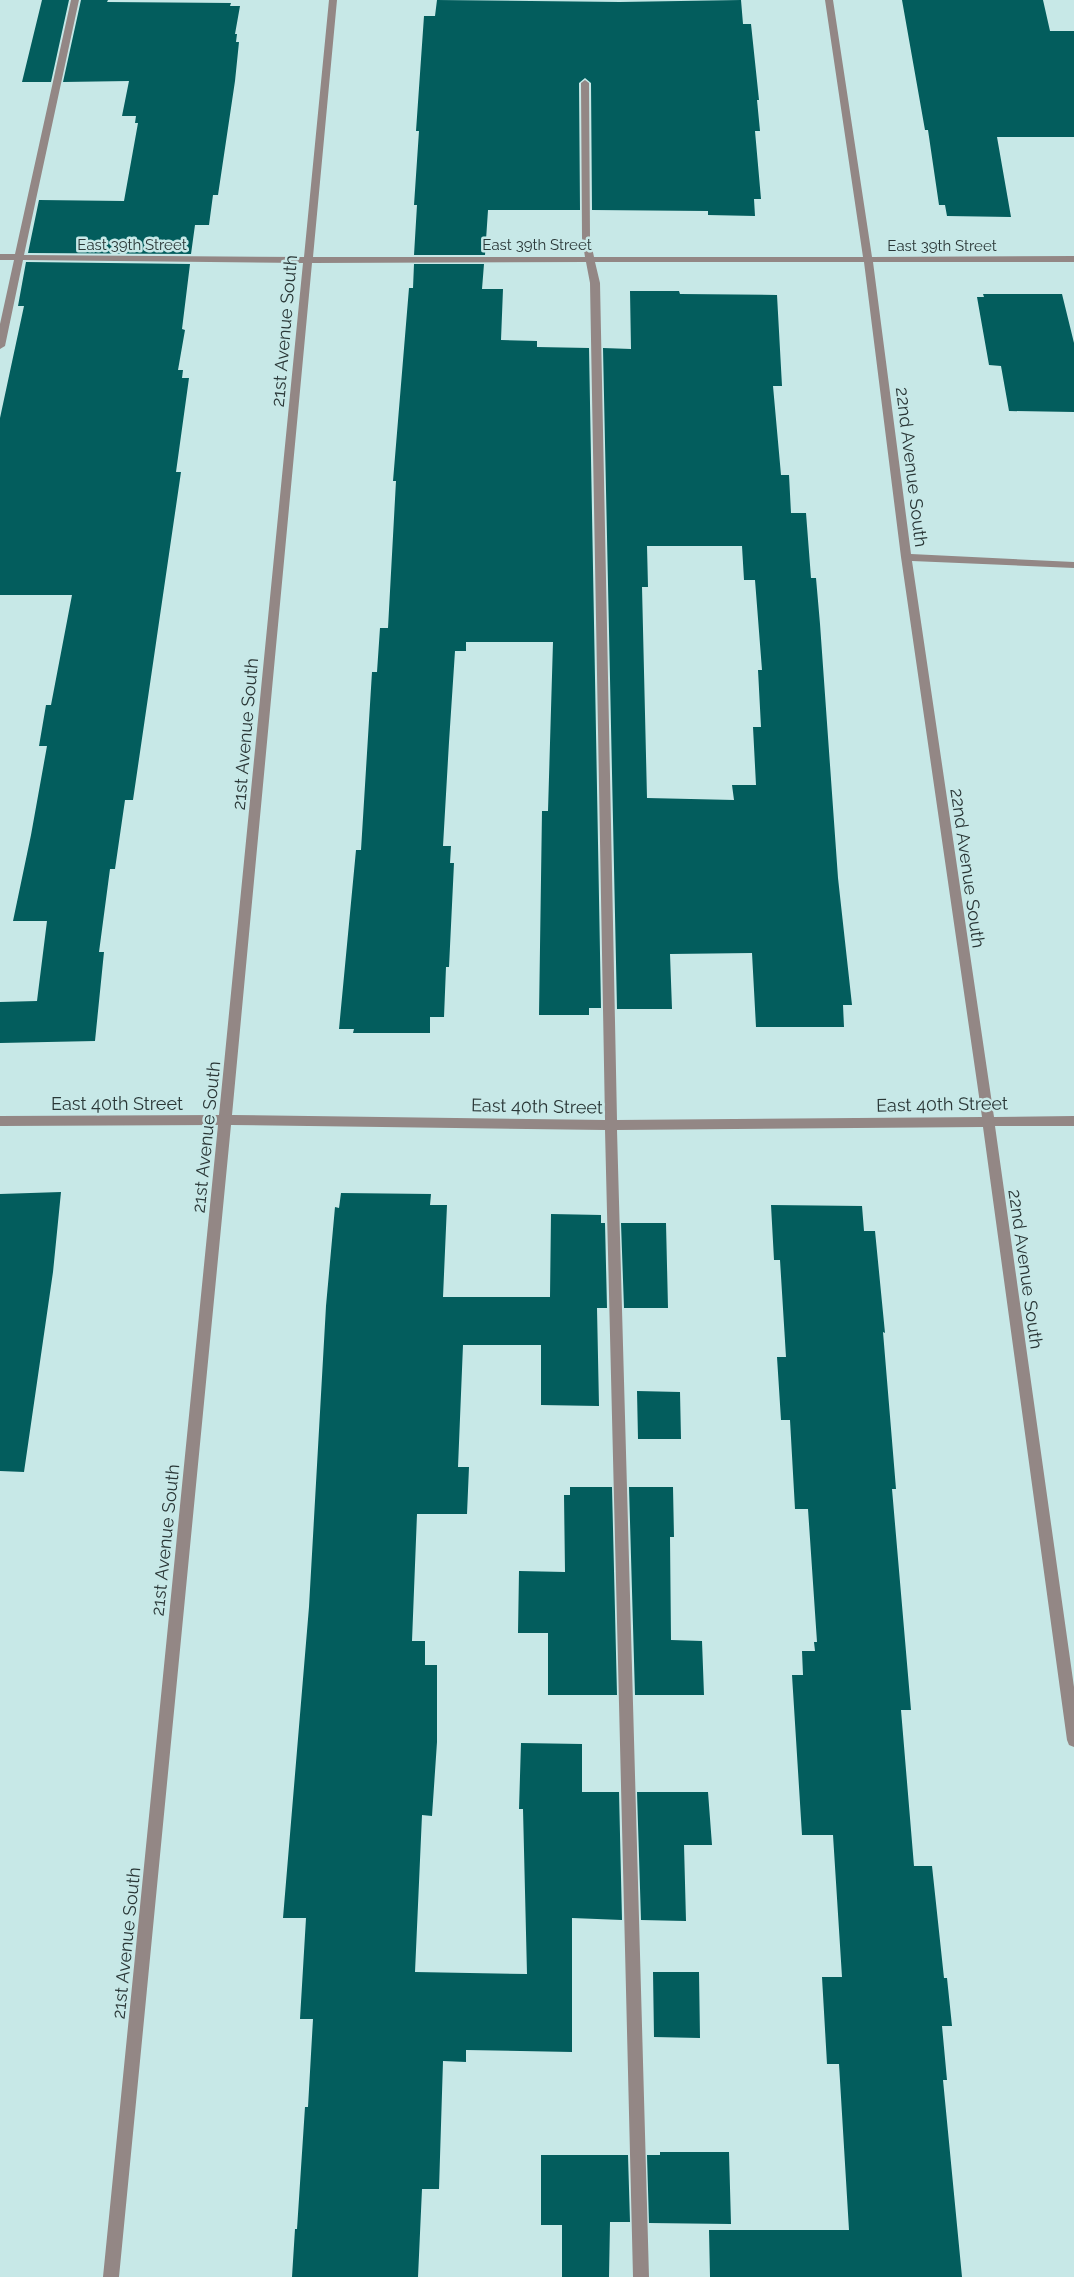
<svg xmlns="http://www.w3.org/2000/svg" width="1074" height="2277" viewBox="0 0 1074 2277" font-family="Raleway,sans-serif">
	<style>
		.building { fill: #035d5d; fill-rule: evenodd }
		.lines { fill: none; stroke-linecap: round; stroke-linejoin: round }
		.minor { fill: #938785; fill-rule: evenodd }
		.labels { text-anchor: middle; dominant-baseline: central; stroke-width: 5; stroke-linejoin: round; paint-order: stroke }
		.far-street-label { font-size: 15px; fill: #2a3737; stroke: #c7e8e7 }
		.street-label { font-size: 18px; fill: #2a3737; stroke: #c7e8e7 }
	</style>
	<rect width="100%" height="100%" fill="#c7e8e7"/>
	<path class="building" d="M 42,0 L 69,0 L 51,82 L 22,82 Z
		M 81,0 L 108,0 L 107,2 L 231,3 L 230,6 L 240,6 L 235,34 L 237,34 L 236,42 L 239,42 L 235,81 L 218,195 L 213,195 L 209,225 L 195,225 L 191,254 L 28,253 L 39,200 L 124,201 L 138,123 L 135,123 L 136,116 L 122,116 L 129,81 L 63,82 Z
		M 437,0 L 620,2 L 741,0 L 743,24 L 751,24 L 759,100 L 757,100 L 760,131 L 755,131 L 761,199 L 754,199 L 755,216 L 708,215 L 708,211 L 592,210 L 591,83 L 585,78 L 579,83 L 580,210 L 488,210 L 485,255 L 414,255 L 417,205 L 414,205 L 419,131 L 416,131 L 424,16 L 435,16 Z
		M 902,0 L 1043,0 L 1050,31 L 1074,31 L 1074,137 L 997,137 L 1011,217 L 947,216 L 945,205 L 939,205 L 928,130 L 925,130 Z
		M 26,262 L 190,264 L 182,329 L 185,330 L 178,370 L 183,370 L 182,378 L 189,378 L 176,472 L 181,472 L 133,800 L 125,800 L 115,869 L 110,869 L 99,952 L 104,952 L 95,1041 L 0,1043 L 0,1002 L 37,1001 L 47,921 L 13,921 L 31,835 L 47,746 L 39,746 L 46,705 L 51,705 L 72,595 L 0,595 L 0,418 L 24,306 L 18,306 Z
		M 414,264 L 484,264 L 482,289 L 503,289 L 501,340 L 537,341 L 537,347 L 589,348 L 601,1008 L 589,1008 L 589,1015 L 539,1015 L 542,811 L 548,811 L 553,642 L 466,642 L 466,651 L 455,651 L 449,742 L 443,846 L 451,846 L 450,863 L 454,863 L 449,967 L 446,967 L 444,1017 L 430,1017 L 430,1033 L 353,1033 L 354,1029 L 339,1029 L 356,850 L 361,850 L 372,672 L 377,672 L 380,628 L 388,628 L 396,481 L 393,481 L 409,288 L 413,288 Z
		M 630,291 L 679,291 L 680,294 L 777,295 L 782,386 L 773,386 L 781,475 L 789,475 L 791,513 L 806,513 L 811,578 L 816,578 L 820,624 L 838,878 L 852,1005 L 843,1005 L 844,1027 L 756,1027 L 752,953 L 670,954 L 672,1009 L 617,1009 L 603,348 L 631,349 ZM 647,546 L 742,546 L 744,580 L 755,580 L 762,670 L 758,670 L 761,727 L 753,727 L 756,785 L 732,785 L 734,800 L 647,798 L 642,587 L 648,587 Z
		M 983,294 L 1062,294 L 1074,343 L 1074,412 L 1009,411 L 1001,366 L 989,365 L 977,297 L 984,297 Z
		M 61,1192 L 53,1272 L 24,1472 L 0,1471 L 0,1194 Z
		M 341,1193 L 431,1194 L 430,1205 L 447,1205 L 443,1297 L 550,1297 L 551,1214 L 601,1215 L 601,1223 L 605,1223 L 607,1308 L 597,1308 L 599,1406 L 541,1405 L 541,1345 L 463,1345 L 458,1467 L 469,1467 L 467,1514 L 417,1514 L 412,1641 L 425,1641 L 425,1665 L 437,1665 L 437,1742 L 432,1816 L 422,1815 L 415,1972 L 527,1974 L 523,1809 L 519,1809 L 521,1743 L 582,1744 L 582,1792 L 619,1792 L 622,1920 L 572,1918 L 572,2052 L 466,2050 L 466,2062 L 443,2061 L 439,2189 L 422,2189 L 418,2277 L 292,2277 L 295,2229 L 297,2229 L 305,2107 L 308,2107 L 313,2019 L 300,2019 L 306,1918 L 283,1918 L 309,1607 L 326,1306 L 335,1207 L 339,1208 Z
		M 771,1205 L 862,1206 L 864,1231 L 875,1231 L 885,1333 L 883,1332 L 896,1489 L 892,1489 L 911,1710 L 901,1710 L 914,1866 L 932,1866 L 944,1978 L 947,1978 L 952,2026 L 942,2026 L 947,2080 L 943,2080 L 962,2277 L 710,2277 L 709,2230 L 849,2230 L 839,2064 L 827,2064 L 822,1977 L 842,1977 L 833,1835 L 802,1835 L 792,1675 L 803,1675 L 802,1651 L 815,1651 L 814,1642 L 817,1642 L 808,1509 L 795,1509 L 790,1420 L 781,1420 L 777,1357 L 786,1357 L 780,1260 L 774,1260 Z
		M 621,1223 L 666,1223 L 668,1308 L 624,1308 Z
		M 637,1391 L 680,1392 L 681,1439 L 638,1439 Z
		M 570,1487 L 612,1487 L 617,1695 L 548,1695 L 548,1633 L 518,1633 L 519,1571 L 565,1572 L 564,1495 L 570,1495 Z
		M 629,1487 L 673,1487 L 674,1537 L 670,1537 L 671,1640 L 702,1641 L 704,1695 L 635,1695 Z
		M 637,1792 L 708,1792 L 712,1845 L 684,1845 L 686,1921 L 641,1920 Z
		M 653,1972 L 699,1972 L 700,2038 L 654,2037 Z
		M 660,2152 L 729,2152 L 731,2224 L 649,2223 L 647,2155 L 660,2155 Z
		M 541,2155 L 628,2155 L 630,2222 L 610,2222 L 609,2277 L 562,2277 L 562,2225 L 541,2225 Z"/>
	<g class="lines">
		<path class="minor" d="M 71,0 L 79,0 L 24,255 L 304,257 L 329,0 L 337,0 L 313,257 L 585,257 L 582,238 L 581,83 L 585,80 L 589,83 L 590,238 L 594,257 L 863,257 L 825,0 L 833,0 L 872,257 L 1074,256 L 1074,262 L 873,262 L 911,554 L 1074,562 L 1074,568 L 912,561 L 994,1117 L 1074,1116 L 1074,1126 L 995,1126 L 1074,1687 L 1074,1747 L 1069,1745 L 1067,1740 L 983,1127 L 617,1130 L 649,2277 L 633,2277 L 605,1130 L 231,1125 L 119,2277 L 103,2277 L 218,1125 L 0,1126 L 0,1116 L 219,1115 L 303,263 L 23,260 L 5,346 L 0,349 L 0,324 L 14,260 L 0,260 L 0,254 L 15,254 ZM 586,262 L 590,283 L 605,1120 L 232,1115 L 312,263 ZM 595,262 L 864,262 L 901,557 L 982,1117 L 617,1120 L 600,283 Z"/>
	</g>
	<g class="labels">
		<g class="far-street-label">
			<text x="132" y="245">East 39th Street</text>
			<text x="537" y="245">East 39th Street</text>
			<text x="942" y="246">East 39th Street</text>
		</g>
		<g class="street-label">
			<text transform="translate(284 331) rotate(-85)">21st Avenue South</text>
			<text transform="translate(912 467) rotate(83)">22nd Avenue South</text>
			<text transform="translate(245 734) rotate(-85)">21st Avenue South</text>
			<text transform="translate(968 868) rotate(82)">22nd Avenue South</text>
			<text x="117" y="1103">East 40th Street</text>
			<text transform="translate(942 1104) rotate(-1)">East 40th Street</text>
			<text transform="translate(537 1106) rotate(1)">East 40th Street</text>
			<text transform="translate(206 1137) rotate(-84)">21st Avenue South</text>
			<text transform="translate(1026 1269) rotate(82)">22nd Avenue South</text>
			<text transform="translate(165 1540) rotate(-84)">21st Avenue South</text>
			<text transform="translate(126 1943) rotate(-84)">21st Avenue South</text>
		</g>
	</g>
</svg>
